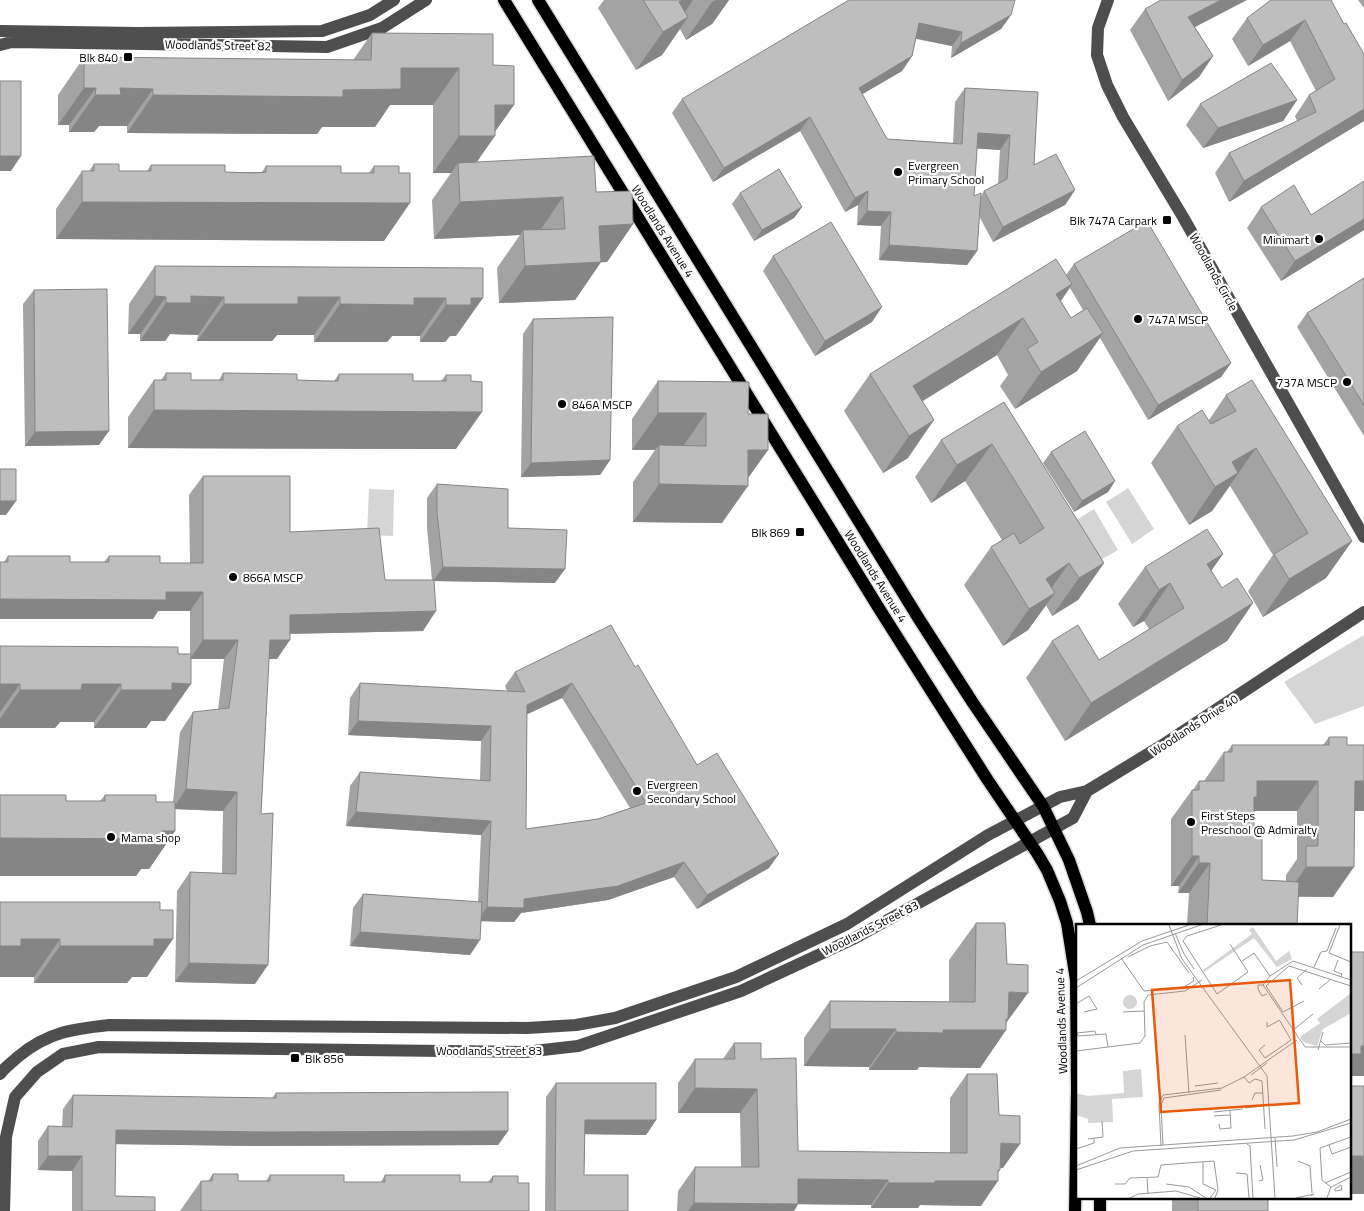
<svg xmlns="http://www.w3.org/2000/svg" width="1364" height="1211" viewBox="0 0 1364 1211" font-family="'Titillium Web',sans-serif">
	<style>
		.green { fill: #d5d5d5 }
		.lines { fill: none; stroke-linecap: round; stroke-linejoin: round }
		.major-casing { stroke: #dbdbdb; stroke-width: 15 }
		.minor { stroke: #4e4e4e; stroke-width: 12 }
		.major { stroke: #000; stroke-width: 12 }
		.wall { fill: #a3a3a3; fill-rule: evenodd }
		.shaded-wall { fill: #858585 }
		.building { fill: #bebebe; stroke: #858585; fill-rule: evenodd }
		.poi-dot { fill: #000; stroke: #fff; stroke-width: 2 }
		.labels { text-anchor: middle; dominant-baseline: central; stroke-width: 4.5; stroke-linejoin: round; paint-order: stroke }
		.street-label { font-size: 12px; fill: #000; stroke: #fff }
		.poi-label { font-size: 12px; fill: #000; stroke: #fff; text-anchor: start }
		.inset-road { fill: none; stroke: #999; stroke-width: 1 }
		.view { fill: #e8590c; fill-opacity: 0.15; stroke: #e8590c; stroke-width: 2.5 }
		.inset-edge { fill: none; stroke: #000; stroke-width: 2.5 }
	</style>
	<rect width="100%" height="100%" fill="#fff"/>
	<path class="green" d="M 1128,488 L 1154,529 L 1132,544 L 1106,502 Z
		M 369,489 L 394,490 L 393,536 L 367,535 Z
		M 1094,509 L 1118,550 L 1099,561 L 1075,521 Z
		M 1364,635 L 1364,706 L 1315,724 L 1284,682 Z"/>
	<g class="lines">
		<defs>
			<path id="major" d="M 504,0 L 880,610 L 987,779 L 1037,853 L 1047,870 L 1060,901 L 1067,923 L 1076,980 L 1077,1089 L 1075,1211
				M 538,0 L 919,619 L 973,703 L 1043,806 L 1069,860 L 1087,912 L 1090,925
				M 1100,1211 L 1100,1197"/>
		</defs>
		<use href="#major" class="major-casing"/>
		<path class="minor" d="M 1108,0 L 1098,28 L 1097,55 L 1107,85 L 1123,117 L 1183,217 L 1364,537
			M 0,31 L 138,33 L 322,31 L 370,15 L 394,0
			M 0,45 L 12,42 L 327,47 L 382,28 L 426,0
			M 0,1074 C 5,1067 12,1062 19,1056 C 48,1032 73,1029 109,1025 L 527,1028 L 576,1025 L 615,1018 L 736,977 L 847,924 L 988,835 L 1060,797 L 1087,791 L 1161,746 L 1364,612
			M 4,1211 L 6,1137 L 15,1097 L 37,1072 L 63,1054 L 99,1047 L 525,1052 L 578,1046 L 741,991 L 855,938 L 1073,818 L 1087,791"/>
		<use href="#major" class="major"/>
	</g>
	<path class="wall" d="M 604,0 L 729,0 L 712,24 L 686,40 L 680,29 L 662,55 L 636,70 L 598,8 Z
		M 849,0 L 1011,15 L 1001,29 L 951,58 L 952,46 L 916,39 L 912,56 L 902,71 L 862,94 L 887,139 L 953,143 L 955,102 L 965,88 L 1038,92 L 1034,165 L 1075,190 L 1065,205 L 993,242 L 979,216 L 977,251 L 967,265 L 879,260 L 881,226 L 857,225 L 858,205 L 845,212 L 800,131 L 713,182 L 672,113 L 682,99 ZM 977,148 L 1000,150 L 998,184 L 984,191 L 981,196 L 974,196 Z
		M 1271,0 L 1344,24 L 1364,54 L 1364,121 L 1229,202 L 1215,173 L 1229,153 L 1297,121 L 1295,116 L 1309,95 L 1316,91 L 1290,41 L 1248,66 L 1232,39 L 1247,18 Z
		M 1358,0 L 1364,0 L 1364,8 Z
		M 1145,9 L 1195,27 L 1213,56 L 1199,77 L 1168,101 L 1130,30 Z
		M 372,33 L 493,65 L 495,132 L 477,162 L 596,192 L 633,224 L 607,262 L 601,262 L 575,300 L 499,303 L 497,268 L 520,235 L 434,239 L 432,200 L 451,173 L 433,173 L 433,105 L 390,105 L 375,127 L 322,127 L 317,134 L 127,133 L 127,126 L 99,126 L 94,132 L 69,132 L 69,125 L 58,125 L 58,95 L 84,57 L 353,60 Z
		M 1297,100 L 1283,121 L 1203,148 L 1186,125 L 1200,104 Z
		M 94,164 L 119,171 L 147,171 L 151,165 L 225,172 L 262,172 L 266,166 L 341,173 L 369,173 L 374,166 L 384,241 L 56,239 L 56,209 L 82,171 L 89,171 Z
		M 1364,181 L 1364,230 L 1281,281 L 1247,228 L 1261,207 L 1311,215 Z
		M 740,193 L 802,207 L 794,218 L 754,241 L 732,204 Z
		M 773,256 L 872,322 L 815,356 L 763,271 Z
		M 1074,264 L 1231,363 L 1221,377 L 1148,420 L 1100,338 L 1077,371 L 1015,409 L 1000,386 L 1008,375 L 997,355 L 922,401 L 908,458 L 883,473 L 844,411 L 870,374 L 1066,275 ZM 1070,288 L 1083,310 L 1071,318 L 1061,301 Z
		M 155,266 L 483,268 L 456,336 L 450,336 L 445,342 L 420,342 L 420,336 L 392,336 L 387,342 L 314,342 L 314,335 L 277,335 L 272,341 L 197,341 L 198,335 L 170,334 L 165,341 L 140,341 L 140,334 L 128,334 L 129,304 Z
		M 1364,278 L 1364,436 L 1297,327 L 1307,313 Z
		M 34,290 L 99,445 L 25,446 L 23,304 Z
		M 533,319 L 610,460 L 600,475 L 521,477 L 523,334 Z
		M 166,373 L 191,380 L 219,380 L 223,373 L 297,380 L 334,381 L 339,374 L 413,381 L 441,381 L 446,375 L 456,449 L 128,448 L 128,417 L 154,380 L 161,380 Z
		M 658,381 L 748,414 L 768,450 L 748,478 L 722,523 L 633,522 L 633,482 L 655,450 L 632,450 L 632,419 Z
		M 1226,395 L 1352,541 L 1326,578 L 1263,617 L 1248,591 L 1273,555 L 1230,486 L 1212,511 L 1189,525 L 1151,463 L 1177,426 L 1209,420 Z
		M 1004,402 L 1104,563 L 1078,600 L 1052,616 L 1046,605 L 1028,630 L 1003,646 L 964,585 L 991,547 L 1002,540 L 965,481 L 931,503 L 915,477 L 941,440 Z
		M 1051,452 L 1115,481 L 1108,492 L 1074,512 L 1043,463 Z
		M 203,476 L 290,532 L 385,580 L 432,580 L 427,528 L 427,498 L 437,484 L 508,528 L 555,583 L 434,581 L 423,631 L 290,634 L 277,659 L 269,659 L 261,814 L 255,984 L 175,982 L 177,891 L 190,872 L 222,873 L 223,811 L 175,809 L 175,831 L 149,869 L 141,869 L 136,876 L 0,876 L 0,795 L 66,801 L 100,801 L 105,795 L 156,802 L 173,802 L 180,732 L 193,712 L 218,710 L 224,659 L 191,659 L 165,721 L 151,721 L 146,728 L 94,728 L 94,722 L 60,722 L 55,728 L 0,728 L 0,646 L 190,654 L 190,611 L 158,611 L 153,619 L 0,619 L 0,562 L 4,562 L 8,556 L 70,562 L 104,562 L 109,556 L 160,563 L 190,563 L 189,495 Z
		M 1223,554 L 1211,571 L 1222,588 L 1253,603 L 1227,641 L 1065,741 L 1026,678 L 1052,641 L 1099,660 L 1149,629 L 1144,621 L 1133,627 L 1118,604 L 1145,567 Z
		M 635,667 L 697,765 L 769,868 L 697,909 L 674,877 L 608,900 L 521,913 L 514,922 L 481,921 L 470,955 L 350,946 L 353,908 L 363,894 L 478,902 L 481,835 L 346,826 L 350,786 L 360,772 L 480,781 L 481,741 L 348,735 L 350,698 L 360,683 L 507,691 L 505,686 L 515,672 ZM 562,698 L 630,808 L 598,819 L 526,829 L 527,714 Z
		M 1329,737 L 1347,745 L 1355,811 L 1333,897 L 1298,897 L 1297,925 L 1187,925 L 1189,893 L 1178,893 L 1179,886 L 1171,886 L 1171,819 L 1192,790 L 1193,790 L 1199,781 L 1204,781 L 1224,752 L 1227,752 L 1232,745 L 1323,745 ZM 1254,811 L 1297,811 L 1297,859 L 1286,875 L 1286,881 L 1262,880 L 1254,827 Z
		M 0,902 L 147,977 L 132,977 L 127,983 L 34,983 L 34,977 Z
		M 976,923 L 1006,1024 L 1006,1030 L 980,1068 L 919,1067 L 917,1070 L 869,1070 L 869,1067 L 804,1066 L 804,1038 L 830,1001 L 949,1002 L 949,960 Z
		M 734,1043 L 761,1059 L 798,1151 L 950,1153 L 950,1098 L 967,1074 L 999,1115 L 1003,1168 L 1000,1168 L 981,1206 L 920,1205 L 918,1208 L 871,1208 L 871,1205 L 798,1204 L 794,1211 L 677,1211 L 678,1191 L 695,1167 L 741,1167 L 740,1113 L 678,1113 L 678,1083 L 695,1059 L 723,1059 Z
		M 556,1083 L 656,1120 L 646,1135 L 585,1134 L 584,1175 L 628,1211 L 545,1211 L 546,1097 Z
		M 276,1093 L 508,1131 L 498,1145 L 257,1146 L 115,1144 L 115,1196 L 155,1211 L 72,1211 L 72,1171 L 38,1170 L 38,1141 L 48,1126 L 62,1127 L 63,1109 L 73,1095 L 272,1098 Z
		M 213,1174 L 238,1181 L 266,1181 L 270,1175 L 344,1182 L 381,1182 L 385,1175 L 460,1182 L 488,1182 L 493,1176 L 518,1183 L 529,1211 L 180,1211 L 201,1181 L 208,1181 Z
		M 1172,1197 L 1268,1197 L 1268,1211 L 1172,1211 Z"/>
	<path class="shaded-wall" d="M 682,0 L 693,0 L 677,24 L 688,17 L 662,55 L 636,70 L 663,32 L 679,2 Z
		M 716,0 L 729,0 L 712,24 L 686,40 L 712,2 Z
		M 1221,0 L 1247,0 L 1174,38 L 1188,17 Z
		M 1011,15 L 1001,29 L 951,58 L 961,43 Z
		M 1305,20 L 1290,41 L 1248,66 L 1263,45 Z
		M 919,23 L 962,32 L 952,46 L 909,37 Z
		M 912,56 L 902,71 L 849,102 L 859,88 Z
		M 1213,56 L 1199,77 L 1168,101 L 1182,80 Z
		M 401,68 L 459,68 L 433,105 L 390,105 L 375,127 L 322,127 L 317,134 L 127,133 L 153,95 L 343,90 Z
		M 84,88 L 96,88 L 69,125 L 58,125 Z
		M 120,88 L 153,89 L 127,126 L 99,126 L 94,132 L 69,132 L 95,95 Z
		M 1297,100 L 1283,121 L 1203,148 L 1218,128 Z
		M 495,105 L 514,105 L 492,136 L 495,136 L 469,173 L 458,163 L 451,173 L 433,173 L 459,136 Z
		M 1364,109 L 1364,121 L 1229,202 L 1244,181 Z
		M 810,117 L 800,131 L 713,182 L 724,168 Z
		M 978,133 L 1010,135 L 1000,150 L 968,148 Z
		M 0,156 L 21,156 L 11,171 L 0,171 Z
		M 1075,190 L 1065,205 L 993,242 L 1003,227 Z
		M 868,191 L 858,205 L 845,212 L 855,198 Z
		M 563,197 L 537,235 L 523,230 L 520,235 L 434,239 L 460,202 Z
		M 82,202 L 410,203 L 384,241 L 56,239 Z
		M 802,207 L 794,218 L 754,241 L 762,230 Z
		M 867,211 L 891,212 L 881,226 L 857,225 Z
		M 1364,219 L 1364,230 L 1281,281 L 1295,261 Z
		M 633,224 L 607,262 L 573,264 L 599,226 Z
		M 889,245 L 977,251 L 967,265 L 879,260 Z
		M 601,262 L 575,300 L 499,303 L 525,266 Z
		M 1072,284 L 1046,322 L 1030,331 L 1056,294 Z
		M 155,296 L 166,297 L 140,334 L 128,334 Z
		M 191,296 L 224,297 L 198,335 L 170,334 L 165,341 L 140,341 L 166,303 Z
		M 298,297 L 340,297 L 314,335 L 277,335 L 272,341 L 197,341 L 224,304 Z
		M 414,298 L 446,298 L 420,336 L 392,336 L 387,342 L 314,342 L 340,304 Z
		M 471,298 L 483,298 L 456,336 L 450,336 L 445,342 L 420,342 L 446,305 Z
		M 882,307 L 872,322 L 815,356 L 825,341 Z
		M 1023,318 L 997,355 L 897,417 L 913,386 Z
		M 1103,333 L 1077,371 L 1015,409 L 1041,372 Z
		M 1231,363 L 1221,377 L 1148,420 L 1158,405 Z
		M 154,410 L 482,412 L 456,449 L 128,448 Z
		M 658,413 L 706,413 L 680,451 L 659,445 L 655,450 L 632,450 Z
		M 934,420 L 908,458 L 883,473 L 909,436 Z
		M 109,431 L 99,445 L 25,446 L 35,432 Z
		M 992,444 L 965,481 L 931,503 L 957,465 Z
		M 1256,448 L 1212,511 L 1189,525 L 1215,487 L 1232,462 Z
		M 748,450 L 768,450 L 743,485 L 748,486 L 722,523 L 633,522 L 659,484 Z
		M 610,460 L 600,475 L 521,477 L 531,463 Z
		M 1115,481 L 1108,492 L 1074,512 L 1082,501 Z
		M 0,501 L 16,501 L 6,515 L 0,515 Z
		M 1352,541 L 1326,578 L 1263,617 L 1289,579 Z
		M 1223,554 L 1196,592 L 1207,564 Z
		M 1069,563 L 1043,600 L 1055,593 L 1028,630 L 1003,646 L 1029,609 L 1046,579 Z
		M 1104,563 L 1078,600 L 1052,616 L 1079,578 Z
		M 443,567 L 565,569 L 555,583 L 433,581 Z
		M 1170,583 L 1144,621 L 1133,627 L 1159,590 Z
		M 166,592 L 203,592 L 190,611 L 158,611 L 153,619 L 0,619 L 0,599 Z
		M 1253,603 L 1227,641 L 1065,741 L 1091,703 Z
		M 436,611 L 423,631 L 277,634 L 290,615 Z
		M 203,640 L 238,640 L 224,659 L 190,659 Z
		M 270,640 L 290,640 L 277,659 L 256,659 Z
		M 172,683 L 191,684 L 165,721 L 151,721 L 146,728 L 94,728 L 121,690 Z
		M 572,683 L 562,698 L 517,719 L 527,705 Z
		M 0,684 L 20,684 L 0,712 Z
		M 82,684 L 121,684 L 94,722 L 60,722 L 55,728 L 0,728 L 0,719 L 20,690 Z
		M 358,721 L 491,726 L 481,741 L 348,735 Z
		M 1257,781 L 1318,781 L 1297,811 L 1248,811 Z
		M 1355,781 L 1364,781 L 1364,811 L 1334,811 Z
		M 186,789 L 237,792 L 223,811 L 173,809 Z
		M 356,812 L 491,821 L 481,835 L 346,826 Z
		M 162,831 L 175,831 L 149,869 L 141,869 L 136,876 L 0,876 L 0,838 Z
		M 779,854 L 769,868 L 697,909 L 707,895 Z
		M 1192,856 L 1199,856 L 1179,886 L 1171,886 Z
		M 684,862 L 674,877 L 608,900 L 521,913 L 514,922 L 477,921 L 487,907 L 524,899 Z
		M 1199,863 L 1210,863 L 1189,893 L 1178,893 Z
		M 1306,867 L 1354,867 L 1333,897 L 1286,896 Z
		M 360,932 L 480,940 L 470,955 L 350,946 Z
		M 21,939 L 60,939 L 34,977 L 0,977 L 0,946 Z
		M 154,939 L 173,939 L 147,977 L 132,977 L 127,983 L 34,983 L 60,946 Z
		M 189,963 L 268,965 L 255,984 L 175,982 Z
		M 1009,992 L 1028,993 L 1001,1030 L 1006,1030 L 980,1068 L 919,1067 L 917,1070 L 869,1070 L 896,1032 L 943,1030 Z
		M 830,1029 L 896,1029 L 869,1067 L 804,1066 Z
		M 1361,1046 L 1364,1046 L 1364,1076 L 1350,1076 L 1350,1054 Z
		M 695,1088 L 757,1089 L 740,1113 L 678,1113 Z
		M 585,1120 L 656,1120 L 646,1135 L 575,1134 Z
		M 116,1130 L 508,1131 L 498,1145 L 257,1146 L 106,1144 Z
		M 1001,1143 L 1020,1144 L 1003,1168 L 984,1168 Z
		M 48,1156 L 82,1156 L 72,1171 L 38,1170 Z
		M 1350,1156 L 1364,1156 L 1364,1194 L 1350,1194 Z
		M 998,1170 L 1000,1170 L 992,1181 L 998,1181 L 981,1206 L 920,1205 L 918,1208 L 871,1208 L 888,1183 L 935,1181 Z
		M 798,1179 L 888,1180 L 871,1205 L 781,1204 Z
		M 694,1203 L 798,1204 L 794,1211 L 688,1211 Z"/>
	<path class="building" d="M 643,0 L 682,0 L 679,2 L 688,17 L 663,32 Z
		M 849,0 L 1015,0 L 1011,15 L 961,43 L 962,32 L 919,23 L 912,56 L 859,88 L 887,139 L 962,144 L 965,88 L 1038,92 L 1034,165 L 1056,154 L 1075,190 L 1003,227 L 984,191 L 1007,179 L 1010,135 L 978,133 L 974,196 L 981,193 L 977,251 L 889,245 L 891,212 L 867,211 L 868,191 L 855,198 L 810,117 L 724,168 L 682,99 Z
		M 1161,0 L 1221,0 L 1188,17 L 1213,56 L 1182,80 L 1145,9 Z
		M 1271,0 L 1331,0 L 1344,24 L 1346,23 L 1364,54 L 1364,109 L 1244,181 L 1229,153 L 1316,112 L 1309,95 L 1335,79 L 1305,20 L 1263,45 L 1247,18 Z
		M 372,33 L 493,34 L 493,65 L 514,66 L 514,105 L 495,105 L 495,136 L 459,136 L 459,68 L 401,68 L 401,89 L 343,90 L 343,97 L 153,95 L 153,89 L 120,88 L 121,95 L 95,95 L 96,88 L 84,88 L 84,57 L 371,60 Z
		M 1271,63 L 1297,100 L 1218,128 L 1200,104 Z
		M 0,81 L 21,81 L 21,156 L 0,156 Z
		M 594,156 L 596,192 L 632,191 L 633,224 L 599,226 L 601,262 L 525,266 L 523,230 L 565,229 L 563,197 L 460,202 L 458,163 Z
		M 94,164 L 119,164 L 119,171 L 151,171 L 151,165 L 225,165 L 225,172 L 254,173 L 266,172 L 266,166 L 341,166 L 341,173 L 374,173 L 374,166 L 399,166 L 399,173 L 410,173 L 410,203 L 82,202 L 82,171 L 94,171 Z
		M 779,169 L 802,207 L 762,230 L 740,193 Z
		M 1364,181 L 1364,219 L 1295,261 L 1261,207 L 1294,185 L 1311,215 Z
		M 1147,221 L 1231,363 L 1158,405 L 1074,264 Z
		M 831,222 L 882,307 L 825,341 L 773,256 Z
		M 1056,259 L 1072,284 L 1056,294 L 1071,318 L 1087,308 L 1103,333 L 1041,372 L 1027,349 L 1038,342 L 1023,318 L 913,386 L 934,420 L 909,436 L 870,374 Z
		M 155,266 L 483,268 L 483,298 L 471,298 L 471,305 L 446,305 L 446,298 L 414,298 L 414,305 L 340,304 L 340,297 L 298,297 L 298,304 L 224,304 L 224,297 L 191,296 L 191,303 L 166,303 L 166,297 L 155,296 Z
		M 1364,278 L 1364,405 L 1307,313 Z
		M 107,289 L 109,431 L 35,432 L 34,290 Z
		M 613,317 L 610,460 L 531,463 L 533,319 Z
		M 166,373 L 191,373 L 191,380 L 223,380 L 223,373 L 297,374 L 297,380 L 326,381 L 338,381 L 339,374 L 413,374 L 413,381 L 446,381 L 446,375 L 471,375 L 471,381 L 482,382 L 482,412 L 154,410 L 154,380 L 166,380 Z
		M 1252,380 L 1352,541 L 1289,579 L 1274,554 L 1308,533 L 1256,448 L 1232,462 L 1238,473 L 1215,487 L 1177,426 L 1202,410 L 1211,424 L 1236,411 L 1226,395 Z
		M 658,381 L 749,382 L 748,414 L 768,414 L 768,450 L 748,450 L 748,486 L 659,484 L 659,445 L 706,446 L 706,413 L 658,413 Z
		M 1004,402 L 1104,563 L 1079,578 L 1069,563 L 1046,579 L 1055,593 L 1029,609 L 991,547 L 1014,533 L 1020,544 L 1044,528 L 992,444 L 957,465 L 941,440 Z
		M 1085,431 L 1115,481 L 1082,501 L 1051,452 Z
		M 0,469 L 16,469 L 16,501 L 0,501 Z
		M 203,476 L 290,476 L 290,532 L 379,528 L 385,580 L 434,580 L 436,611 L 290,615 L 290,640 L 270,640 L 261,814 L 273,813 L 268,965 L 189,963 L 190,872 L 236,874 L 237,792 L 186,789 L 193,712 L 229,708 L 238,640 L 203,640 L 203,592 L 166,592 L 166,600 L 0,599 L 0,562 L 8,562 L 8,556 L 70,556 L 70,562 L 109,562 L 109,556 L 160,556 L 160,563 L 203,563 Z
		M 437,484 L 508,489 L 508,528 L 567,530 L 565,569 L 443,567 L 437,513 Z
		M 1207,529 L 1223,554 L 1207,564 L 1222,588 L 1237,578 L 1253,603 L 1091,703 L 1052,641 L 1078,625 L 1099,660 L 1184,608 L 1170,583 L 1159,590 L 1145,567 Z
		M 611,625 L 635,667 L 638,665 L 697,765 L 717,753 L 779,854 L 707,895 L 684,862 L 618,886 L 524,899 L 524,908 L 487,907 L 491,821 L 356,812 L 360,772 L 490,781 L 491,726 L 358,721 L 360,683 L 525,692 L 515,672 ZM 572,683 L 646,803 L 598,819 L 526,829 L 527,705 Z
		M 0,646 L 178,647 L 178,654 L 191,654 L 191,684 L 172,683 L 172,690 L 121,690 L 121,684 L 82,684 L 81,690 L 20,690 L 20,684 L 0,684 Z
		M 1329,737 L 1347,737 L 1347,745 L 1364,745 L 1364,781 L 1355,781 L 1354,867 L 1306,867 L 1306,846 L 1318,846 L 1318,781 L 1257,781 L 1257,797 L 1254,797 L 1254,827 L 1262,827 L 1262,880 L 1299,882 L 1297,925 L 1207,925 L 1210,863 L 1199,863 L 1199,856 L 1192,856 L 1192,790 L 1199,790 L 1199,781 L 1224,781 L 1224,752 L 1232,752 L 1232,745 L 1329,745 Z
		M 0,795 L 66,795 L 66,801 L 105,801 L 105,795 L 156,795 L 156,802 L 175,802 L 175,831 L 162,831 L 162,839 L 0,838 Z
		M 363,894 L 482,902 L 480,940 L 360,932 Z
		M 0,902 L 160,902 L 160,910 L 173,910 L 173,939 L 154,939 L 154,946 L 60,946 L 60,939 L 21,939 L 21,946 L 0,946 Z
		M 976,923 L 1005,923 L 1007,964 L 1028,965 L 1028,993 L 1009,992 L 1008,1019 L 1006,1019 L 1006,1030 L 943,1030 L 943,1033 L 896,1032 L 896,1029 L 830,1029 L 830,1001 L 975,1002 Z
		M 1350,952 L 1364,952 L 1364,1046 L 1361,1046 L 1361,1054 L 1350,1054 Z
		M 734,1043 L 761,1043 L 761,1059 L 796,1058 L 798,1151 L 967,1153 L 967,1074 L 997,1074 L 999,1115 L 1020,1116 L 1020,1144 L 1001,1143 L 1000,1170 L 998,1170 L 998,1181 L 935,1181 L 935,1183 L 888,1183 L 888,1180 L 798,1179 L 798,1204 L 694,1203 L 695,1167 L 759,1167 L 757,1089 L 695,1088 L 695,1059 L 735,1059 Z
		M 556,1083 L 656,1083 L 656,1120 L 585,1120 L 584,1175 L 628,1175 L 628,1211 L 555,1211 Z
		M 1350,1086 L 1364,1086 L 1364,1156 L 1350,1156 Z
		M 508,1092 L 508,1131 L 267,1132 L 116,1130 L 115,1196 L 155,1197 L 155,1211 L 82,1211 L 82,1156 L 48,1156 L 48,1126 L 72,1127 L 73,1095 L 276,1098 L 276,1093 Z
		M 213,1174 L 238,1174 L 238,1181 L 270,1181 L 270,1175 L 344,1175 L 344,1182 L 385,1182 L 385,1175 L 460,1175 L 460,1182 L 492,1182 L 493,1176 L 518,1176 L 518,1183 L 529,1183 L 529,1211 L 201,1211 L 201,1181 L 212,1181 Z
		M 1198,1197 L 1268,1197 L 1268,1211 L 1198,1211 Z"/>
	<g class="poi-dot">
		<rect x="123" y="52" width="10" height="10" rx="2.5"/>
		<circle cx="898" cy="172" r="5"/>
		<rect x="1162" y="215" width="10" height="10" rx="2.5"/>
		<circle cx="1319" cy="239" r="5"/>
		<circle cx="1138" cy="319" r="5"/>
		<circle cx="1347" cy="382" r="5"/>
		<circle cx="562" cy="404" r="5"/>
		<rect x="795" y="527" width="10" height="10" rx="2.5"/>
		<circle cx="233" cy="577" r="5"/>
		<circle cx="637" cy="791" r="5"/>
		<circle cx="1191" cy="822" r="5"/>
		<circle cx="111" cy="837" r="5"/>
		<rect x="290" y="1053" width="10" height="10" rx="2.5"/>
	</g>
	<g class="labels">
		<g class="street-label">
			<text transform="translate(218 45) rotate(1)">Woodlands Street 82</text>
			<text transform="translate(663 231) rotate(58)">Woodlands Avenue 4</text>
			<text transform="translate(1214 272) rotate(61)">Woodlands Circle</text>
			<text transform="translate(876 576) rotate(58)">Woodlands Avenue 4</text>
			<text transform="translate(1194 725) rotate(-33)">Woodlands Drive 40</text>
			<text transform="translate(870 928) rotate(-27)">Woodlands Street 83</text>
			<text transform="translate(1061 1021) rotate(-92)">Woodlands Avenue 4</text>
			<text x="489" y="1050">Woodlands Street 83</text>
		</g>
		<g class="poi-label">
			<text x="118" y="57" text-anchor="end">Blk 840</text>
			<text x="908" y="165">Evergreen<tspan x="908" dy="14">Primary School</tspan></text>
			<text x="1157" y="220" text-anchor="end">Blk 747A Carpark</text>
			<text x="1309" y="239" text-anchor="end">Minimart</text>
			<text x="1148" y="319">747A MSCP</text>
			<text x="1337" y="382" text-anchor="end">737A MSCP</text>
			<text x="572" y="404">846A MSCP</text>
			<text x="790" y="532" text-anchor="end">Blk 869</text>
			<text x="243" y="577">866A MSCP</text>
			<text x="647" y="784">Evergreen<tspan x="647" dy="14">Secondary School</tspan></text>
			<text x="1201" y="815">First Steps<tspan x="1201" dy="14">Preschool @ Admiralty</tspan></text>
			<text x="121" y="837">Mama shop</text>
			<text x="305" y="1058">Blk 856</text>
		</g>
	</g>
	<g transform="translate(1076 924)">
		<rect width="275" height="275" fill="#fff"/>
		<path d="M 177,3 L 200,37 L 213,27 L 216,35 L 201,43 L 178,14 L 128,48 L 127,46 L 176,10 L 173,6 ZM 275,69 L 275,89 L 247,105 L 241,122 L 227,118 L 224,113 L 244,99 L 241,95 ZM47 78a7 7 0 1 1 14 0a7 7 0 1 1-14 0ZM 65,145 L 67,173 L 36,175 L 37,198 L 12,199 L 12,195 L 0,191 L 0,169 L 12,172 L 48,169 L 47,147 Z" fill="#d5d5d5"/>
		<path class="inset-road" d="M 93,1 L 106,35 L 191,152 L 199,274M 145,1 L 111,12 L 107,17 L 141,70 L 172,48 L 154,20M 264,1 L 253,29 L 275,38M 99,9 L 108,30 L 118,45M 52,33 L 74,22 L 91,18 L 113,49M 45,34 L 68,67 L 108,63 L 118,57 L 117,53M 262,36 L 258,47 L 266,50 L 265,53M 166,37 L 178,29 L 194,52M 238,43 L 245,28 L 251,27 L 260,4M 275,56 L 217,37 L 194,52 L 187,61 L 229,123 L 275,123M 0,57 L 66,17 L 113,1M 187,61 L 182,61 L 182,65 L 186,72 L 191,70M 226,61 L 221,54 L 231,45M 0,64 L 67,21 L 125,1M 243,65 L 255,55M 0,80 L 13,72 L 21,85 L 8,88M 47,88 L 69,87M 207,88 L 190,62 L 213,42 L 275,62M 207,88 L 228,77M 191,98 L 191,103 L 204,96M 216,107 L 237,90M 20,110 L 19,107 L 1,109 L 2,112 L 30,110 L 32,123M 109,111 L 113,169M 245,117 L 249,121 L 275,119M 189,121 L 183,126 L 189,134 L 215,116 L 204,97M 242,126 L 247,108M 0,127 L 64,119 L 69,112 L 68,78 L 72,71 L 109,67 L 126,56M 175,151 L 191,139M 168,153 L 173,159 L 179,155 L 186,157 L 189,205M 119,162 L 142,159M 176,176 L 179,169 L 187,169M 169,184 L 187,182M 138,188 L 167,185M 138,192 L 154,191M 143,200 L 144,205 L 155,204 L 154,187M 199,214 L 201,243M 12,215 L 27,213 L 26,197M 171,220 L 174,222 L 177,274M 87,221 L 85,181 L 88,174 L 145,166M 253,221 L 256,230 L 275,223M 85,222 L 83,180 L 87,171 L 146,164 L 168,153 L 221,116M 0,225 L 18,219 L 18,214M 222,237 L 234,242 L 236,269M 127,238 L 127,260 L 140,266 L 134,274M 0,242 L 44,224 L 217,212 L 241,208 L 275,195M 0,246 L 57,227 L 218,216 L 275,199M 160,249 L 171,250 L 173,274M 71,254 L 72,270M 183,257 L 187,256 L 184,241M 249,259 L 275,248M 39,260 L 49,260 L 54,254 L 82,253 L 85,241 L 138,237 L 142,266 L 139,274M 90,260 L 113,263 L 130,274M 265,261 L 266,266 L 259,267 L 259,265 ZM 255,263 L 246,256 L 244,224 L 275,213M 54,274 L 62,270 L 100,267 L 124,274M 220,274 L 238,270 L 235,272M 251,274 L 255,263 L 275,253"/>
		<path class="view" d="M 214,56 L 223,179 L 85,188 L 76,66 Z"/>
		<rect width="275" height="275" class="inset-edge"/>
	</g>
</svg>
